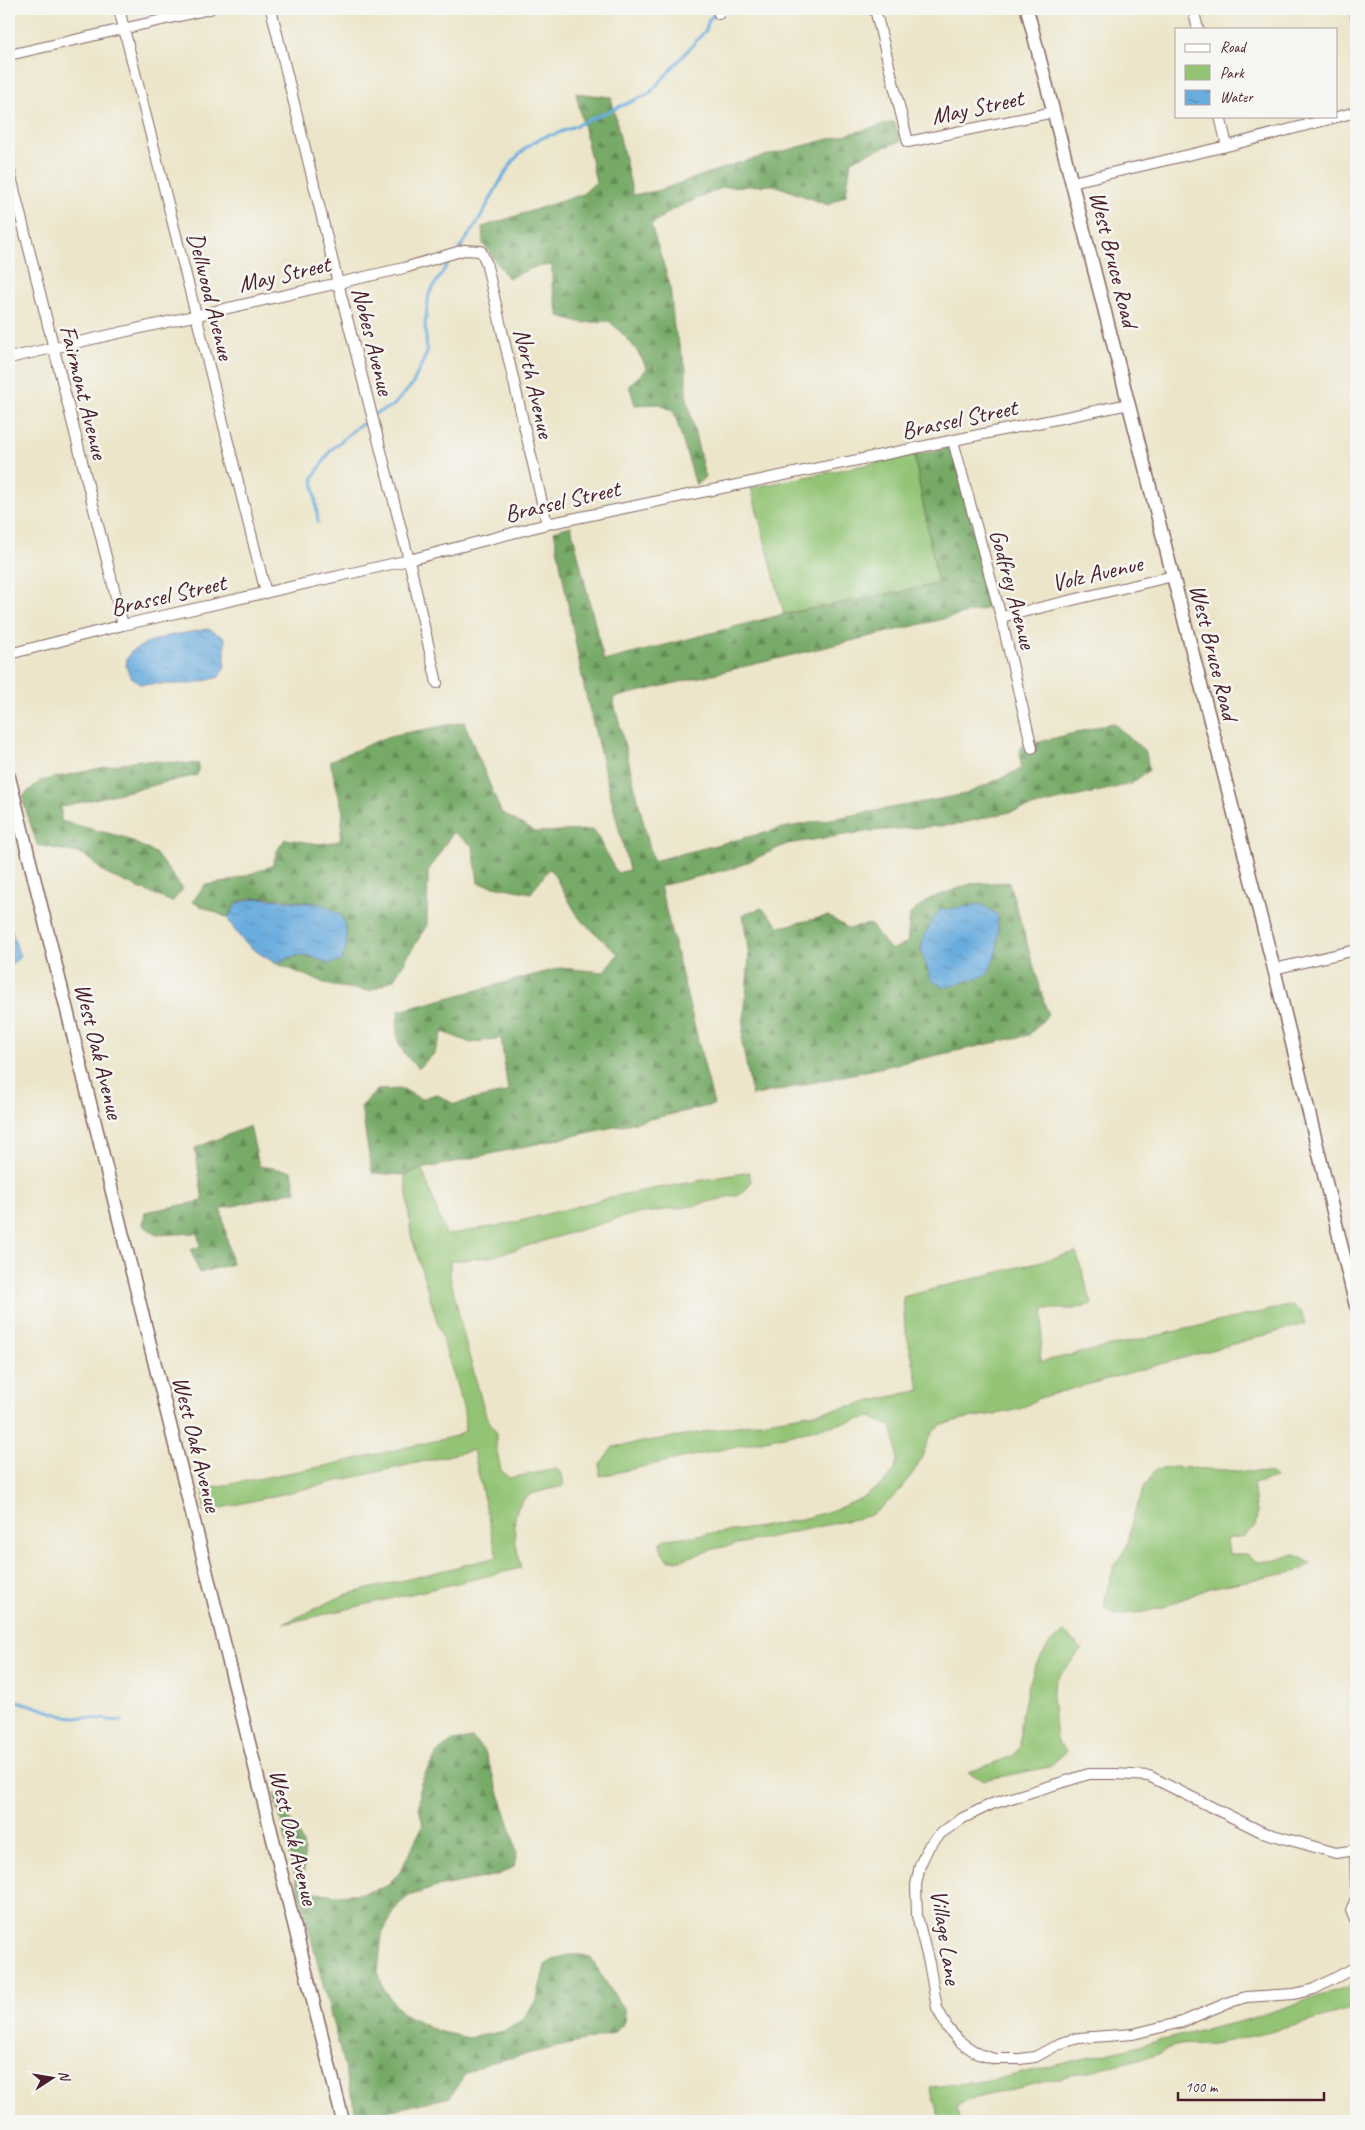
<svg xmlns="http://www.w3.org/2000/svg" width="1365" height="2130" viewBox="0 0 1365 2130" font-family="Caveat,sans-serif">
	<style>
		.green { fill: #93c474; stroke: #6e7250 }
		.forest { fill: url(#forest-firs); stroke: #606448 }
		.water { fill: url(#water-ripples); stroke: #5a6684 }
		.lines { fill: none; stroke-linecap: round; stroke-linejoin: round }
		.stream { stroke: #69acde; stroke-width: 3 }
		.minor-casing { stroke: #836462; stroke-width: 12 }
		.tertiary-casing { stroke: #836462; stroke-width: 15 }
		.minor { stroke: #fff; stroke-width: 10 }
		.tertiary { stroke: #fff; stroke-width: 12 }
		.labels { text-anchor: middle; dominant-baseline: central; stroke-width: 5; stroke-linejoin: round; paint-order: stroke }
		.street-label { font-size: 24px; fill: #4a1f2b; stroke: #f6f6f2 }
	</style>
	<defs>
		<pattern id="forest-firs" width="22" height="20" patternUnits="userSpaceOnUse" patternTransform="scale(1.25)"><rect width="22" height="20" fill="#76aa66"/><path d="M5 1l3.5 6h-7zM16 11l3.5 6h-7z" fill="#638a54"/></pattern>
		<pattern id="water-ripples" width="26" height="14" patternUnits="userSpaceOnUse" patternTransform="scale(1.25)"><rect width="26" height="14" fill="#69acde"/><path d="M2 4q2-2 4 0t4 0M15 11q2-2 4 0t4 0" fill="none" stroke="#588bb4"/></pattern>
	</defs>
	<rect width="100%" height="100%" fill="#f6f6f2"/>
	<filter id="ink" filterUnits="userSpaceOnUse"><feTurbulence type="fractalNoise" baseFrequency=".02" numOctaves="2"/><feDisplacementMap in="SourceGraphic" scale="10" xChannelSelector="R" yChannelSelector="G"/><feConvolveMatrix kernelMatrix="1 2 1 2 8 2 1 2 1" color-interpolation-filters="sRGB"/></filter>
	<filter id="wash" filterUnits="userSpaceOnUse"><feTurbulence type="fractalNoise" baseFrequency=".0096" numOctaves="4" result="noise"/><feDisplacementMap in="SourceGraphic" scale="20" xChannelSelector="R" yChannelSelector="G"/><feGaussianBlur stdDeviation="1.12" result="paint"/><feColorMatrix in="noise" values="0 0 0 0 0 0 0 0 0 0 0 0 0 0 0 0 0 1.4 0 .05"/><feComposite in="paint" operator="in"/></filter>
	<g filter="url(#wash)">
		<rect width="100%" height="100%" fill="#ece5c9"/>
		<path class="green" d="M 914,455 L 938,584 L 784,614 L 751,488 Z
			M 422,1169 L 446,1235 L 512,1223 L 624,1194 L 749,1172 L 751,1182 L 743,1193 L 693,1206 L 630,1215 L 490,1257 L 450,1261 L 450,1276 L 466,1345 L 486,1416 L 496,1432 L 496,1448 L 501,1470 L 509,1478 L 557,1469 L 562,1474 L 564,1486 C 555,1488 533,1492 526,1497 C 506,1514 517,1546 521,1568 L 283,1624 L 344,1595 L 497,1557 L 473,1450 L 204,1512 L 204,1489 L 325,1466 L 456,1436 L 465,1431 L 464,1410 L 411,1235 L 405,1175 Z
			M 1076,1252 L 1092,1304 L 1073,1309 L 1044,1309 L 1040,1362 L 1292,1305 L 1302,1313 L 1305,1324 L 1039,1398 C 1033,1401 1026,1407 1019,1409 C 997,1416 954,1416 936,1429 C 927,1437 926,1449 921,1459 C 909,1482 891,1503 869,1516 L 714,1549 L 681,1560 L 669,1560 L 662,1553 L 660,1543 L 666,1539 C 725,1531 844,1524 886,1480 C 889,1477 894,1473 895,1469 C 899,1454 895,1441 891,1427 L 871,1417 L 600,1476 L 600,1464 L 613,1447 L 838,1409 L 920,1390 L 905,1328 L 903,1297 Z
			M 1175,1467 L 1270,1473 L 1275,1478 L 1253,1484 L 1257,1513 L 1255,1527 L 1244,1536 L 1227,1539 L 1229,1554 L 1246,1554 L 1257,1562 L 1276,1560 L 1294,1554 L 1311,1563 L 1299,1571 L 1209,1588 L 1164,1607 L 1143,1612 L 1114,1615 L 1104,1607 L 1107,1590 L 1114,1567 L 1128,1544 L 1132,1519 L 1145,1486 L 1155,1470 Z
			M 1064,1632 L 1082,1649 L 1056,1680 L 1052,1697 L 1056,1740 L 1067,1751 L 1049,1767 L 983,1780 L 968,1772 L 1013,1756 L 1020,1747 L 1020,1724 L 1028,1687 L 1036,1665 L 1049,1644 Z
			M 1356,1984 L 1356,2008 C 1311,2022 1265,2034 1219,2043 C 1195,2047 1178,2039 1156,2055 L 967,2100 L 956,2107 L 960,2121 L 940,2121 L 930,2087 L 993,2080 L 1246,2020 Z"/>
		<path class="forest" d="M 576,93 L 611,97 L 633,195 L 657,191 L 738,163 L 894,122 L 901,141 L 868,153 L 851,161 L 846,195 L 828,205 L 774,185 L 724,187 L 673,209 L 651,225 L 670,285 L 674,328 L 686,368 L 686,394 L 705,477 L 696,485 L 674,412 L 660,404 L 635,405 L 629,385 L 647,369 C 638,349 626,336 609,321 L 583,323 L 559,316 L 552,286 L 552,265 L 535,267 L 508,278 L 483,244 L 482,227 L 583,194 L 596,182 Z
			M 952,447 L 993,607 L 613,698 L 653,861 L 783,828 L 966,794 L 1021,769 L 1020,747 L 1113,723 L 1146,752 L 1149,770 L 1131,784 L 954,825 L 871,831 L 787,844 L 737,867 L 660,886 L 714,1105 L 422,1169 L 405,1175 L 372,1173 L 361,1107 L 377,1090 L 403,1089 L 421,1099 L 436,1094 L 454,1104 L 508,1092 L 501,1038 L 471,1043 L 443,1032 L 434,1054 L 418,1068 C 397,1048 394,1040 399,1011 L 560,968 L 604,972 L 618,954 L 579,918 L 550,868 L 531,893 L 478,883 L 473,846 L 453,832 L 428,871 L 427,925 L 394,979 L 370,991 L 332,986 L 275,963 C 300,954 303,951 328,964 L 321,904 C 302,902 254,892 239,902 C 234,905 231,913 228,918 L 192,902 L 205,885 L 227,882 L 272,866 L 278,849 L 285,839 L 320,844 L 340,841 L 343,812 L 330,761 L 389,736 L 464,722 L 501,812 L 535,832 L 594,830 L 617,873 L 629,870 L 584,687 L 554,531 L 571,526 L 604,661 L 784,614 L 938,584 L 914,455 Z
			M 138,760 L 199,764 L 197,775 L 61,807 L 61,821 L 123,837 L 155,853 L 183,889 L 172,902 L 106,874 L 83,854 L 37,845 L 22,797 L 40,781 Z
			M 1009,882 L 1048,1015 L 1029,1035 L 752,1096 L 742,1042 L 749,957 L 743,914 L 762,908 L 780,927 L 828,916 L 849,929 L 870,924 L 891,950 L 907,943 L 910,914 L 929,899 L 970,884 Z
			M 250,1126 L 259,1166 L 292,1171 L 296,1191 L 221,1209 L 232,1264 L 199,1273 L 191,1250 L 200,1246 L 198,1233 L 156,1235 L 143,1225 L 145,1212 L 203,1201 L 195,1148 Z
			M 472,1738 L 485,1752 L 510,1826 L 517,1853 L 514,1867 L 498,1875 L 437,1887 L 409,1896 L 398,1905 L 382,1934 L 378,1971 L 384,1990 L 401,2012 L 437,2031 L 468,2038 L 504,2031 L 523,2019 L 537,1999 L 545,1965 C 560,1955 573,1952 590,1957 L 624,2010 C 627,2024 620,2029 609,2035 L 488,2063 L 465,2074 L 450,2097 L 374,2114 L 362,2121 L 358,2121 L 274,1793 L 303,1843 L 305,1863 L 303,1874 L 306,1886 L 316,1892 L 334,1895 L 363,1893 L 385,1887 L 400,1872 L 423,1825 L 419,1808 L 420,1785 L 426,1772 L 440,1750 L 453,1741 Z"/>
		<path class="water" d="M 208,629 L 225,638 L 225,666 L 219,677 L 192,684 L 140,684 L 130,676 L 126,666 L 127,659 L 131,652 L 146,643 L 168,636 Z
			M 257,898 L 321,904 L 341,915 C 348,932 349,944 341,961 L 328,964 C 303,951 300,954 275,963 C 254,950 239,942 228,918 L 237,903 Z
			M 980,904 L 997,914 C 999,940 999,951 987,975 L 945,988 L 931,980 L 921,949 L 924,935 L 939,911 Z
			M 9,922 L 20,957 L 9,966 Z"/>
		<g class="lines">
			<path class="stream" d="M 459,249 C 466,239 473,230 479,220 C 498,188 514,140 556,134 L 649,94 L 706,30 L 709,19 L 716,14
				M 373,415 L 394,405 L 412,385 L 427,353 L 425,324 L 429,294 L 452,257
				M 318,522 L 313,478 L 331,450 L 358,426 L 367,422
				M 9,1698 L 64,1716 L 121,1721"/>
		</g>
	</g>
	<g filter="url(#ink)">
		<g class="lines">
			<defs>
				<path id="minor" d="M 119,9 L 266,593
					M 271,9 L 338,283 L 409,560 L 437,683
					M 717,9 L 719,14
					M 875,9 L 908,142 L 1054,112
					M 1193,9 L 1198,29
					M 1354,9 L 1356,17
					M 9,55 L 210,9
					M 1220,116 L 1227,146
					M 9,169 L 123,625
					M 1072,182 L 1227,146 L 1356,112
					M 9,358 L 404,268 L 464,250 L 481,251 L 486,262 L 547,524
					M 953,441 L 1001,617 L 1032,748
					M 1001,617 L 1173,576
					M 9,654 L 123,625 L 409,560 L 547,524 L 1129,404
					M 1274,969 L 1356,950
					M 1356,1850 L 1336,1853 L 1262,1832 L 1149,1776 L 1115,1774 L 1089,1774 L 992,1804 L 963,1818 L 941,1833 L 929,1846 L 920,1865 L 916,1885 L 917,1916 L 929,1963 L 937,2008 L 947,2027 L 959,2041 L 978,2054 L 995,2059 L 1020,2059 L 1035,2057 L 1061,2043 L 1079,2038 L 1133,2034 L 1182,2022 L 1227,2003 L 1246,1997 L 1294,1994 L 1314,1989 L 1356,1967
					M 1355,1851 L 1356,1887
					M 1356,1899 L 1351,1910 L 1356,1923"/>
				<path id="tertiary" d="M 1027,9 L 1274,969 L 1356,1306
					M 9,777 L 343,2121"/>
			</defs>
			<use href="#minor" class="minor-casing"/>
			<use href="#tertiary" class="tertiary-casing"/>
			<use href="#minor" class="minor"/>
			<use href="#tertiary" class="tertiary"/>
		</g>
	</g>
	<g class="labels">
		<g class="street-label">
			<text transform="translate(977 107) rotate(-12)">May Street</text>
			<text transform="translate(1114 259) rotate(76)">West Bruce Road</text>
			<text transform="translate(284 274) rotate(-13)">May Street</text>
			<text transform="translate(211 296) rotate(76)">Dellwood Avenue</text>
			<text transform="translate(373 341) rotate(76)">Nobes Avenue</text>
			<text transform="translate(534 383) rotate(77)">North Avenue</text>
			<text transform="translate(84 392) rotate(76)">Fairmont Avenue</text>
			<text transform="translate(959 419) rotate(-12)">Brassel Street</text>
			<text transform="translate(562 501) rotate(-13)">Brassel Street</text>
			<text transform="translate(1097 573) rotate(-13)">Volz Avenue</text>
			<text transform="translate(1013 589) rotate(75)">Godfrey Avenue</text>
			<text transform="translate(168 595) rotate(-13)">Brassel Street</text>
			<text transform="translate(1214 652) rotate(76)">West Bruce Road</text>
			<text transform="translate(99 1051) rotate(76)">West Oak Avenue</text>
			<text transform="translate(197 1444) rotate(76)">West Oak Avenue</text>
			<text transform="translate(294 1837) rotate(76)">West Oak Avenue</text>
			<text transform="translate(946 1937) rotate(81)">Village Lane</text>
		</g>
	</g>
	<rect width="1365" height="2130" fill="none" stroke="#f6f6f2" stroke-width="30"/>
	<rect x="1175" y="28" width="162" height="90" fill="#f6f6f2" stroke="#b1a0a2"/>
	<rect x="1185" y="44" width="25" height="8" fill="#ffffff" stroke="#b1a0a2"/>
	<text x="1220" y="52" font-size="15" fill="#4a1f2b">Road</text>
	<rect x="1185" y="65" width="25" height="15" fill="#93c474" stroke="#b1a0a2"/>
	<text x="1220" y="78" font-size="15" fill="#4a1f2b">Park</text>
	<rect x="1185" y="90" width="25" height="15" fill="url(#water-ripples)" stroke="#b1a0a2"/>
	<text x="1220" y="102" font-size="15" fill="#4a1f2b">Water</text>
	<g transform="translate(52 2078) rotate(78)" stroke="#f6f6f2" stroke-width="4" paint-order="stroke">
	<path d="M0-4L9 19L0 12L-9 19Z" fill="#4a1f2b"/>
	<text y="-8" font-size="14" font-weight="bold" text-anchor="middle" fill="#4a1f2b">N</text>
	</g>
	<path d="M1178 2092v8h146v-8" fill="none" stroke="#4a1f2b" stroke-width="2.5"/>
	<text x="1185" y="2092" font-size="15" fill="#4a1f2b" stroke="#f6f6f2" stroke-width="4" paint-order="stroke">100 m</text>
</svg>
